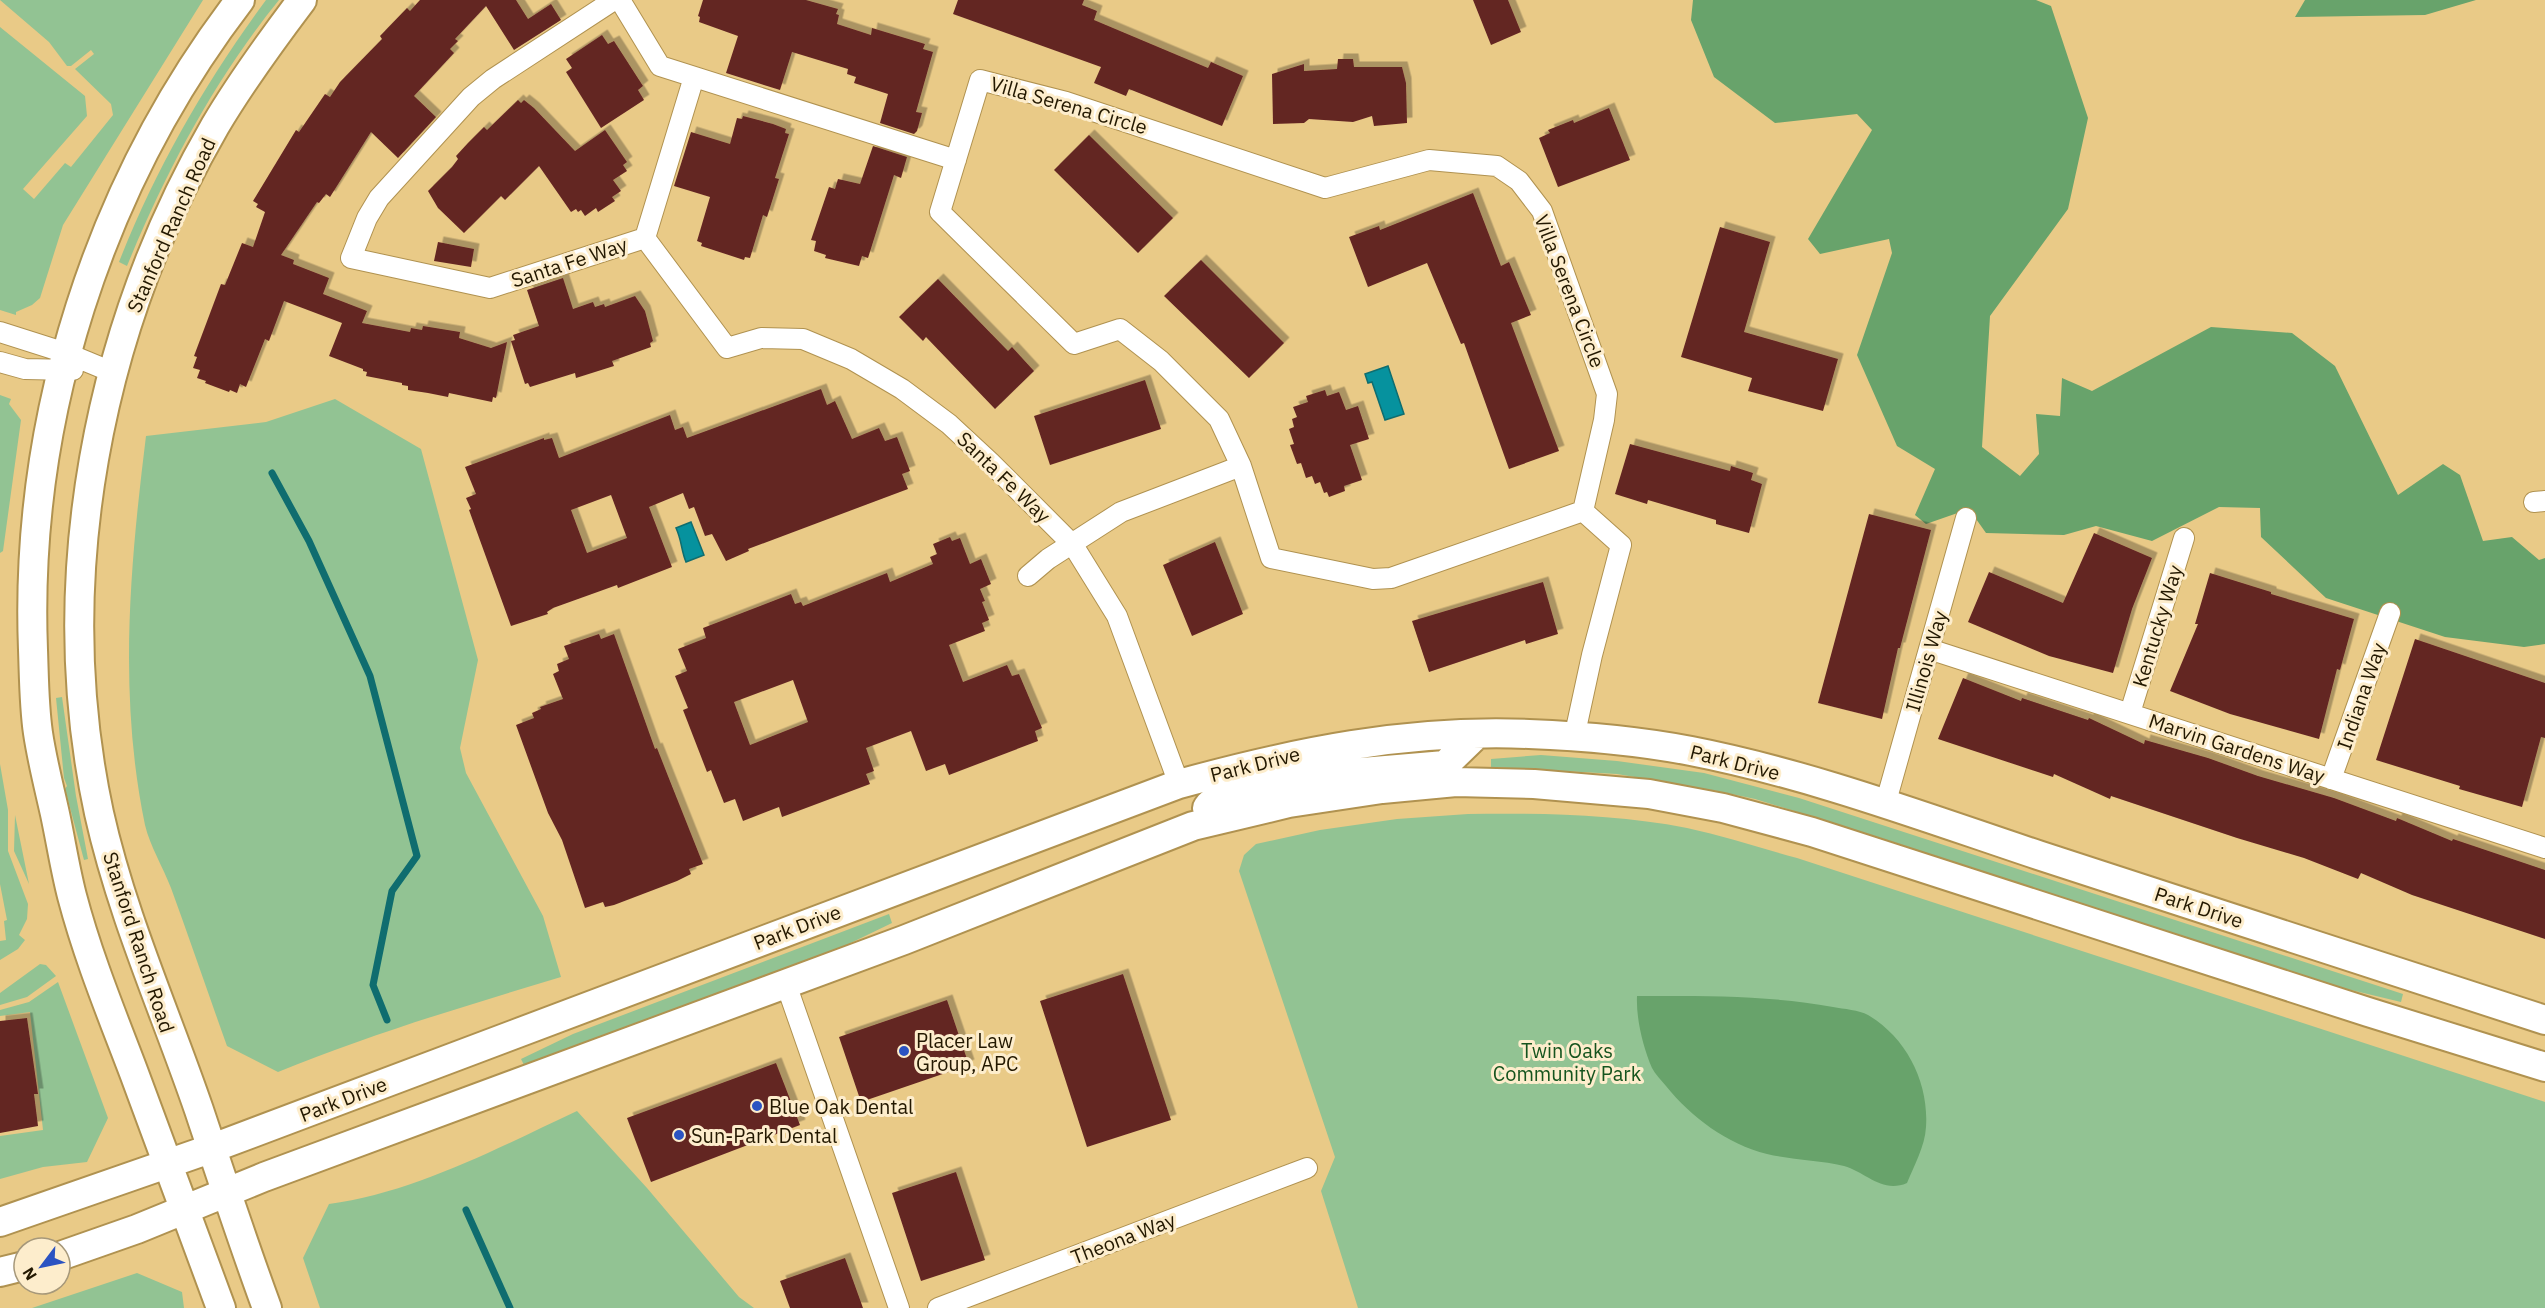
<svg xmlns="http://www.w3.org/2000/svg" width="2545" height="1308" viewBox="0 0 2545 1308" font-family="'IBM Plex Sans',sans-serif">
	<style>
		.green { fill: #92c393 }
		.forest { fill: #68a36b }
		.water { fill: #06929e; stroke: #0f6d6f; stroke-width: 1.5 }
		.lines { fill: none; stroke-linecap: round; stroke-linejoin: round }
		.stream { stroke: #0f6d6f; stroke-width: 7 }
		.building { fill: #642523; fill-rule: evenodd; filter: url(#shadow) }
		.street-casing { stroke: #b09250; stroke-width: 22 }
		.secondary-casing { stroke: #b09250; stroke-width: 32 }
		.street { stroke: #fff; stroke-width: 20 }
		.secondary { stroke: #fff; stroke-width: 28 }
		.poi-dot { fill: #2b53c2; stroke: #fdedcc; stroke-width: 2 }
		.labels { text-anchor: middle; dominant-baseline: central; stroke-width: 6; stroke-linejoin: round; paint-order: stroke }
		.street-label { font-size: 20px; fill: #231800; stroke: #fdedcc }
		.poi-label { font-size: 20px; fill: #231800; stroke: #fdedcc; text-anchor: start }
		.park-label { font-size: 20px; fill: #15541e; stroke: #fdedcc }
	</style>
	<defs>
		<filter id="shadow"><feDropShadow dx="5.5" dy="-5.5" stdDeviation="0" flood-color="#0004"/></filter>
	</defs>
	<rect width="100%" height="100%" fill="#e9ca87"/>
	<path class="green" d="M 0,0 L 203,0 L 63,225 L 40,298 L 32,305 L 16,312 L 16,315 L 0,310 L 0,27 L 85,96 L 87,116 L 23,189 L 34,199 L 65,163 L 71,167 L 113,115 L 111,104 L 75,69 L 94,54 L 91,50 L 71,66 L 67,66 L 49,42 Z
		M 266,0 L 279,0 C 214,80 166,171 127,266 L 119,262 C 156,168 206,81 266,0 Z
		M 0,395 L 11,399 L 9,404 L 21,420 L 3,551 L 0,553 Z
		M 335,399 L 421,449 L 478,660 L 460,748 L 466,773 L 543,916 L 561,977 C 465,1006 371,1034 278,1072 L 227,1046 C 208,993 190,940 171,888 C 163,867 150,846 145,825 C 118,695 130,565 146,436 L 266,422 Z
		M 62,697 L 76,796 L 88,859 L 84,860 L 65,789 L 67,786 L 64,778 L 56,698 Z
		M 1541,755 L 1617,761 L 1704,773 L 1799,798 L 2403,994 L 2401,1002 L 2326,984 L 1881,838 L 1755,799 L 1717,791 L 1617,774 L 1491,767 L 1491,759 Z
		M 0,764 L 8,810 L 8,851 L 28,904 L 27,919 L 19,935 L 25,940 L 18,949 L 0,960 L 0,941 L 6,940 L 4,921 L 7,920 L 0,884 Z
		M 1468,814 C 1541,813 1615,814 1687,828 C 1724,836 1760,848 1797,858 L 2545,1102 L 2545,1308 L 1358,1308 L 1321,1191 L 1335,1157 L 1239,871 L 1244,855 L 1256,844 L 1320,830 L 1397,819 Z
		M 15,815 L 29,884 L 14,851 Z
		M 889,914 L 892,923 L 832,952 L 525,1067 L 521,1059 L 573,1034 Z
		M 40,964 L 46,965 L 56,976 L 27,997 L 0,1005 L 0,993 Z
		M 58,982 L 108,1118 L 87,1162 L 43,1167 L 0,1179 L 0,1136 L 43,1130 L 30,1012 L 0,1016 L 0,1010 L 29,1002 Z
		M 577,1111 L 647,1188 L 739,1297 L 754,1308 L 320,1308 L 303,1258 L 329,1204 C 413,1193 500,1147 577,1111 Z
		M 137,1273 L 182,1292 L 184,1308 L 32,1308 Z"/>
	<path class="forest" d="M 1693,0 L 2036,0 L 2051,6 L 2088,118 L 2068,209 L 1990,316 L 1982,447 L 2020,476 L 2039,454 L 2036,414 L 2060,416 L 2062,378 L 2092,391 L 2211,327 L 2292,333 L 2335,366 L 2398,495 L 2443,464 L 2460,475 L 2483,541 L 2512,537 L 2539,560 L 2545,558 L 2545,644 L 2524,647 L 2445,637 L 2326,598 L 2261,537 L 2260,508 L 2219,507 L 2152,541 L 2096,526 L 2064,535 L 1986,533 L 1969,509 L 1926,524 L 1915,515 L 1935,469 L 1897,446 L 1857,355 L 1892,253 L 1889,239 L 1820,254 L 1808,239 L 1872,130 L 1857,114 L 1775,123 L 1714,77 L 1691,20 Z
		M 2305,0 L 2476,0 L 2425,15 L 2295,17 Z
		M 1637,996 C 1703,996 1768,995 1833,1007 C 1844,1009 1859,1010 1868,1015 C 1907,1038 1929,1083 1926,1127 C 1925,1146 1914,1166 1907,1183 C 1882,1194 1866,1172 1844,1166 C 1819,1160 1792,1160 1767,1154 C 1727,1144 1691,1117 1666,1086 C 1661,1080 1655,1074 1652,1068 C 1643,1047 1636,1019 1637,996 Z"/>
	<path class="water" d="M 1388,366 L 1404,414 L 1385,420 L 1372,382 L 1368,383 L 1365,374 Z
		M 691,522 L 704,555 L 686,562 C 681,550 682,541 676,528 Z"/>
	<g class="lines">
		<path class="stream" d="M 272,473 L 309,541 L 370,676 L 417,856 L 392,891 L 373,985 L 387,1020
			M 466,1210 L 510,1308"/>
	</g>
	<path class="building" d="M 420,0 L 516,0 L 528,19 L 551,4 L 561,20 L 514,50 L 486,6 L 455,39 L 458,41 L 450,49 L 454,53 L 414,96 L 436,117 L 398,158 L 371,132 L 330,197 L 326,194 L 319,203 L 317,202 L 281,255 L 294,260 L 293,264 L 329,278 L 323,294 L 367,311 L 362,323 L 410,332 L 411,328 L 422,330 L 423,326 L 460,332 L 459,338 L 491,348 L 507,342 L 496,398 L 493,397 L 492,402 L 449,393 L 448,397 L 428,393 L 408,390 L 408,386 L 402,385 L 402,383 L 366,376 L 367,372 L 363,371 L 363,369 L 329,356 L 342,323 L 284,301 L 269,341 L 265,339 L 246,387 L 240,384 L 237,393 L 230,390 L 229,392 L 205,383 L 206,381 L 197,378 L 200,370 L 193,368 L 197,357 L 194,356 L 221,284 L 225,285 L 242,243 L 253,247 L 265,212 L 256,207 L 258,204 L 253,201 L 296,130 L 299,132 L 325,94 L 330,97 L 340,82 L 382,39 L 380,36 L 407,8 L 410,11 Z
		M 703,0 L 806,0 L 838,9 L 836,14 L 839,15 L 837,24 L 871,35 L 872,28 L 925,44 L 923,49 L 933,52 L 916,112 L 922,113 L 917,131 L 914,134 L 880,123 L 888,94 L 854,83 L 856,77 L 847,74 L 848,69 L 792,52 L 780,90 L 726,73 L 738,36 L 699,22 L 700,17 L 698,16 Z
		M 958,0 L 1084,0 L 1082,5 L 1097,11 L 1094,20 L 1208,68 L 1211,62 L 1243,76 L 1222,126 L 1129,89 L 1126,96 L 1094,83 L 1101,67 L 953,14 Z
		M 1473,0 L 1508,0 L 1521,32 L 1491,45 Z
		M 602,35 L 608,44 L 614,41 L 643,86 L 638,90 L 644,100 L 601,128 L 566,72 L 572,68 L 566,59 Z
		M 1338,59 L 1353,59 L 1354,67 L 1402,67 L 1406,83 L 1407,123 L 1374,126 L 1372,116 L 1353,122 L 1309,119 L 1304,123 L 1273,124 L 1272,74 L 1304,64 L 1304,71 L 1337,69 Z
		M 518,100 L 521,103 L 524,100 L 534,108 L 575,151 L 605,130 L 627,162 L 623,165 L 627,171 L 613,180 L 621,191 L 612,197 L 615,201 L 598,212 L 596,208 L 585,216 L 581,210 L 578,212 L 576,209 L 571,212 L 539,166 L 505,200 L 501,196 L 464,233 L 438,208 L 428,191 L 452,167 L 458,159 L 456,156 L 468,143 L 484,127 L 487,130 Z
		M 1609,108 L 1630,160 L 1558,187 L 1539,138 L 1550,133 L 1548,130 L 1573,120 L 1574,123 Z
		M 743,116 L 773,124 L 786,129 L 785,133 L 789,134 L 775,178 L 779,179 L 767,217 L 763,215 L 750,258 L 745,257 L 744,260 L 701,246 L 702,243 L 697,241 L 710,197 L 674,186 L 691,132 L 730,144 L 737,118 L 742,119 Z
		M 1089,135 L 1173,218 L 1138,253 L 1054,170 Z
		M 873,146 L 907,157 L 901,178 L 894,175 L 868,258 L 862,256 L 859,266 L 825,258 L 826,255 L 814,251 L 816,241 L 811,240 L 829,187 L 835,189 L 838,179 L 860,184 Z
		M 1473,193 L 1501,266 L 1509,262 L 1531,315 L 1511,323 L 1559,451 L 1509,469 L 1464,343 L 1461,344 L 1427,263 L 1368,287 L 1349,237 L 1379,226 L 1380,230 Z
		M 1720,227 L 1770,242 L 1744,332 L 1838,359 L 1823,411 L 1748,391 L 1752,378 L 1681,357 Z
		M 438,242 L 474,249 L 471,267 L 434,261 Z
		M 1201,260 L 1284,343 L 1249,378 L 1164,296 Z
		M 563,278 L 573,309 L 593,302 L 595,307 L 604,304 L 605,307 L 635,296 L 645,311 L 653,341 L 650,343 L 651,347 L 612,361 L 614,366 L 576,378 L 575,373 L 530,387 L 528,383 L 525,384 L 511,341 L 515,340 L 513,335 L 539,326 L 527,290 Z
		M 938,279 L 1008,351 L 1012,347 L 1034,371 L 995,409 L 926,337 L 923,341 L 899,317 Z
		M 1145,380 L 1161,429 L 1050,465 L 1034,416 Z
		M 821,389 L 827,405 L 835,401 L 852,439 L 879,428 L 885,441 L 897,437 L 910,471 L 902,474 L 908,489 L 748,549 L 749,551 L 726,561 L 712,534 L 705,536 L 694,507 L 689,509 L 683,493 L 649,507 L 672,567 L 618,588 L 617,585 L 553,608 L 547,612 L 548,614 L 511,626 L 469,510 L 471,509 L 466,498 L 476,494 L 465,467 L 544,438 L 544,440 L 552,438 L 559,458 L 670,415 L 675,430 L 683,427 L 687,438 ZM 611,495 L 627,538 L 587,553 L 571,510 Z
		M 1325,390 L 1327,396 L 1339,392 L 1346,410 L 1358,406 L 1369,439 L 1350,445 L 1362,480 L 1344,486 L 1345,491 L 1329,497 L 1327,492 L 1324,493 L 1320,482 L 1315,484 L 1312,476 L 1306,478 L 1301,463 L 1297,464 L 1290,445 L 1294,444 L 1289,429 L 1294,427 L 1292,419 L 1297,417 L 1293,407 L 1308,402 L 1306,396 Z
		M 1630,444 L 1730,471 L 1731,466 L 1753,473 L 1751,480 L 1762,484 L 1749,533 L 1716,524 L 1716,520 L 1648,500 L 1647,504 L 1615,494 Z
		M 1869,514 L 1931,530 L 1900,648 L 1898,648 L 1882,719 L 1818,703 Z
		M 2094,533 L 2152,558 L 2132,609 L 2113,673 L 2049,656 L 1968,622 L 1989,572 L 2063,603 Z
		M 950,537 L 952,541 L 960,538 L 970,564 L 981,559 L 991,584 L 980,589 L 985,601 L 982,602 L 989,620 L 982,623 L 985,631 L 949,645 L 963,682 L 1007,665 L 1012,676 L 1019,674 L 1042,728 L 1035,731 L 1038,741 L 949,775 L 945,764 L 926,771 L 911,731 L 866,748 L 874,771 L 866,774 L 870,784 L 782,817 L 779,807 L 743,821 L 735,799 L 724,803 L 711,770 L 707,772 L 683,710 L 688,708 L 675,676 L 687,671 L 678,649 L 706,638 L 703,628 L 791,594 L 795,604 L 801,602 L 803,606 L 887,573 L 890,582 L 933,564 L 930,557 L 937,554 L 933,544 ZM 793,680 L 808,722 L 750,745 L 734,702 Z
		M 1215,542 L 1243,614 L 1192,636 L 1163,565 Z
		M 2210,573 L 2271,592 L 2271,594 L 2354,619 L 2340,670 L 2337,669 L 2319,739 L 2230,714 L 2170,691 L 2198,624 L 2195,624 Z
		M 1543,582 L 1558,634 L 1526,644 L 1525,640 L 1429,672 L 1412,621 Z
		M 599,634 L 601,639 L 614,634 L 655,749 L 657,748 L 668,776 L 703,864 L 689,869 L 691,874 L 677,881 L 614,905 L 605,907 L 603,902 L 585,908 L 562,840 L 548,813 L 516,725 L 534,718 L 532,713 L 541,709 L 540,707 L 563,699 L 553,674 L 559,671 L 557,664 L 569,659 L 564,646 Z
		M 2415,639 L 2545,683 L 2545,738 L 2541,737 L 2522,807 L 2459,789 L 2460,786 L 2376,760 Z
		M 1963,678 L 2021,701 L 2022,698 L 2088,720 L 2089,718 L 2144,744 L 2145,740 L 2208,758 L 2258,776 L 2334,798 L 2396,821 L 2397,818 L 2452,841 L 2453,839 L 2545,870 L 2545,939 L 2412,895 L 2361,873 L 2358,879 L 2304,858 L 2237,838 L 2111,796 L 2110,799 L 2054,774 L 2053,777 L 1938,739 Z
		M 1123,974 L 1171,1120 L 1087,1147 L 1040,1001 Z
		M 947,1000 L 969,1065 L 861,1102 L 839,1037 Z
		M 27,1018 L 38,1094 L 34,1094 L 38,1126 L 0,1133 L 0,1021 Z
		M 776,1063 L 800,1125 L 651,1182 L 627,1118 Z
		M 956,1172 L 985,1260 L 921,1281 L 892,1193 Z
		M 845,1258 L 863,1308 L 790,1308 L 780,1281 Z"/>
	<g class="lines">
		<defs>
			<path id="street" d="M 614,0 L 493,79 L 471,97 L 379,198 L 367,218 L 351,258 L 490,288 L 645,238 L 727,348 L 761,338 L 803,339 L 851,359 L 902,389 L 949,424 L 990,462 L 1073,545 L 1117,616 L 1179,784
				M 620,0 L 660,66 L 956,160
				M 980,80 L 1066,102 L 1325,188 L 1429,160 L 1497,166 L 1519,181 L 1542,211 L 1607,394 L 1604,420 L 1583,511 L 1391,578 L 1373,579 L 1271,558 L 1241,466 L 1219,419 L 1161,361 L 1120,329 L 1074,344 L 940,212 Z
				M 645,238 L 694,77
				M 0,332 L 66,353 L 112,372
				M 0,362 L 25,369 L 73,370
				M 2534,502 L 2545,501
				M 1028,576 L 1048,559 L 1121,512 L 1241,466
				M 1929,649 L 2545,848
				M 2130,713 L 2184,538
				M 1574,738 L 1592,655 L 1621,545 L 1583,511
				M 2331,779 L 2390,613
				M 1885,805 L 1966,518
				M 786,984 L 899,1308
				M 938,1308 L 1307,1168"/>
			<path id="secondary" d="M 1207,808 L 1210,804 L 1247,792 L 1339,774 L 1445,765 L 1477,734
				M 0,1222 L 210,1149 L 1179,784 C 1295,752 1407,729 1529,734 C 1582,736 1639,741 1691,751 C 1809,774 1924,817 2038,855 C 2207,910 2376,965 2545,1020
				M 60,1256 L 137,1229 L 264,1177 L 904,940 L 1193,826 L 1289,803 L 1382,789 L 1456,782 L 1534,784 L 1649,794 L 1723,808 L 1812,832 L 2368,1012 L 2545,1067
				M 0,1272 L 24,1266
				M 221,1308 C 192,1230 163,1151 134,1073 C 112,1015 88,957 72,896 C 65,869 61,842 55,814 C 49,787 42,760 38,733 C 34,706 34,677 33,650 C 24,418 99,184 240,0
				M 267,1308 C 243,1243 221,1176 199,1110 C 165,1011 122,916 99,813 C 49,581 97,330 215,126 C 241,82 271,41 302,0"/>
		</defs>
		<use href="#street" class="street-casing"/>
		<use href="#secondary" class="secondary-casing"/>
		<use href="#street" class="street"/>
		<use href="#secondary" class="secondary"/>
	</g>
	<g class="poi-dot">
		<circle cx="904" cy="1051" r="6"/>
		<circle cx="757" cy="1106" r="6"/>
		<circle cx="679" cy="1135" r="6"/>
	</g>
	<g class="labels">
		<g class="street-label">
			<text transform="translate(1069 105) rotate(16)">Villa Serena Circle</text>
			<text transform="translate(171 225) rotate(-66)">Stanford Ranch Road</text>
			<text transform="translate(569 262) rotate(-18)">Santa Fe Way</text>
			<text transform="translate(1570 291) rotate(69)">Villa Serena Circle</text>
			<text transform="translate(1004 477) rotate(44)">Santa Fe Way</text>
			<text transform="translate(2157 626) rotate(-73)">Kentucky Way</text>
			<text transform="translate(1926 661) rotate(-74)">Illinois Way</text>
			<text transform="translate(2361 696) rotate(-71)">Indiana Way</text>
			<text transform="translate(2237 748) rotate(18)">Marvin Gardens Way</text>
			<text transform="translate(1735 762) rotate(14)">Park Drive</text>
			<text transform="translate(1255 764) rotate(-14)">Park Drive</text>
			<text transform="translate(2199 907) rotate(18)">Park Drive</text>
			<text transform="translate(797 927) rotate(-21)">Park Drive</text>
			<text transform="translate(139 942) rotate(72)">Stanford Ranch Road</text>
			<text transform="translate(343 1099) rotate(-21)">Park Drive</text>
			<text transform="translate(1123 1238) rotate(-21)">Theona Way</text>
		</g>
		<g class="poi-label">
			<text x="916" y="1040">Placer Law<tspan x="916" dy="23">Group, APC</tspan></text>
			<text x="769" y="1106">Blue Oak Dental</text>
			<text x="691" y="1135">Sun-Park Dental</text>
		</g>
		<g class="park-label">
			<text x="1567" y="1050">Twin Oaks<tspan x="1567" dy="23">Community Park</tspan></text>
		</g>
	</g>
	<g transform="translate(42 1266) rotate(238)"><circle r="28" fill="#fdedcc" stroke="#a6987a" stroke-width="1.5"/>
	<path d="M0-4.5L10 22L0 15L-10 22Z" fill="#2b53c2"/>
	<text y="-9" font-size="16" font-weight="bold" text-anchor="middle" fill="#231800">N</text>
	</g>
</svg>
